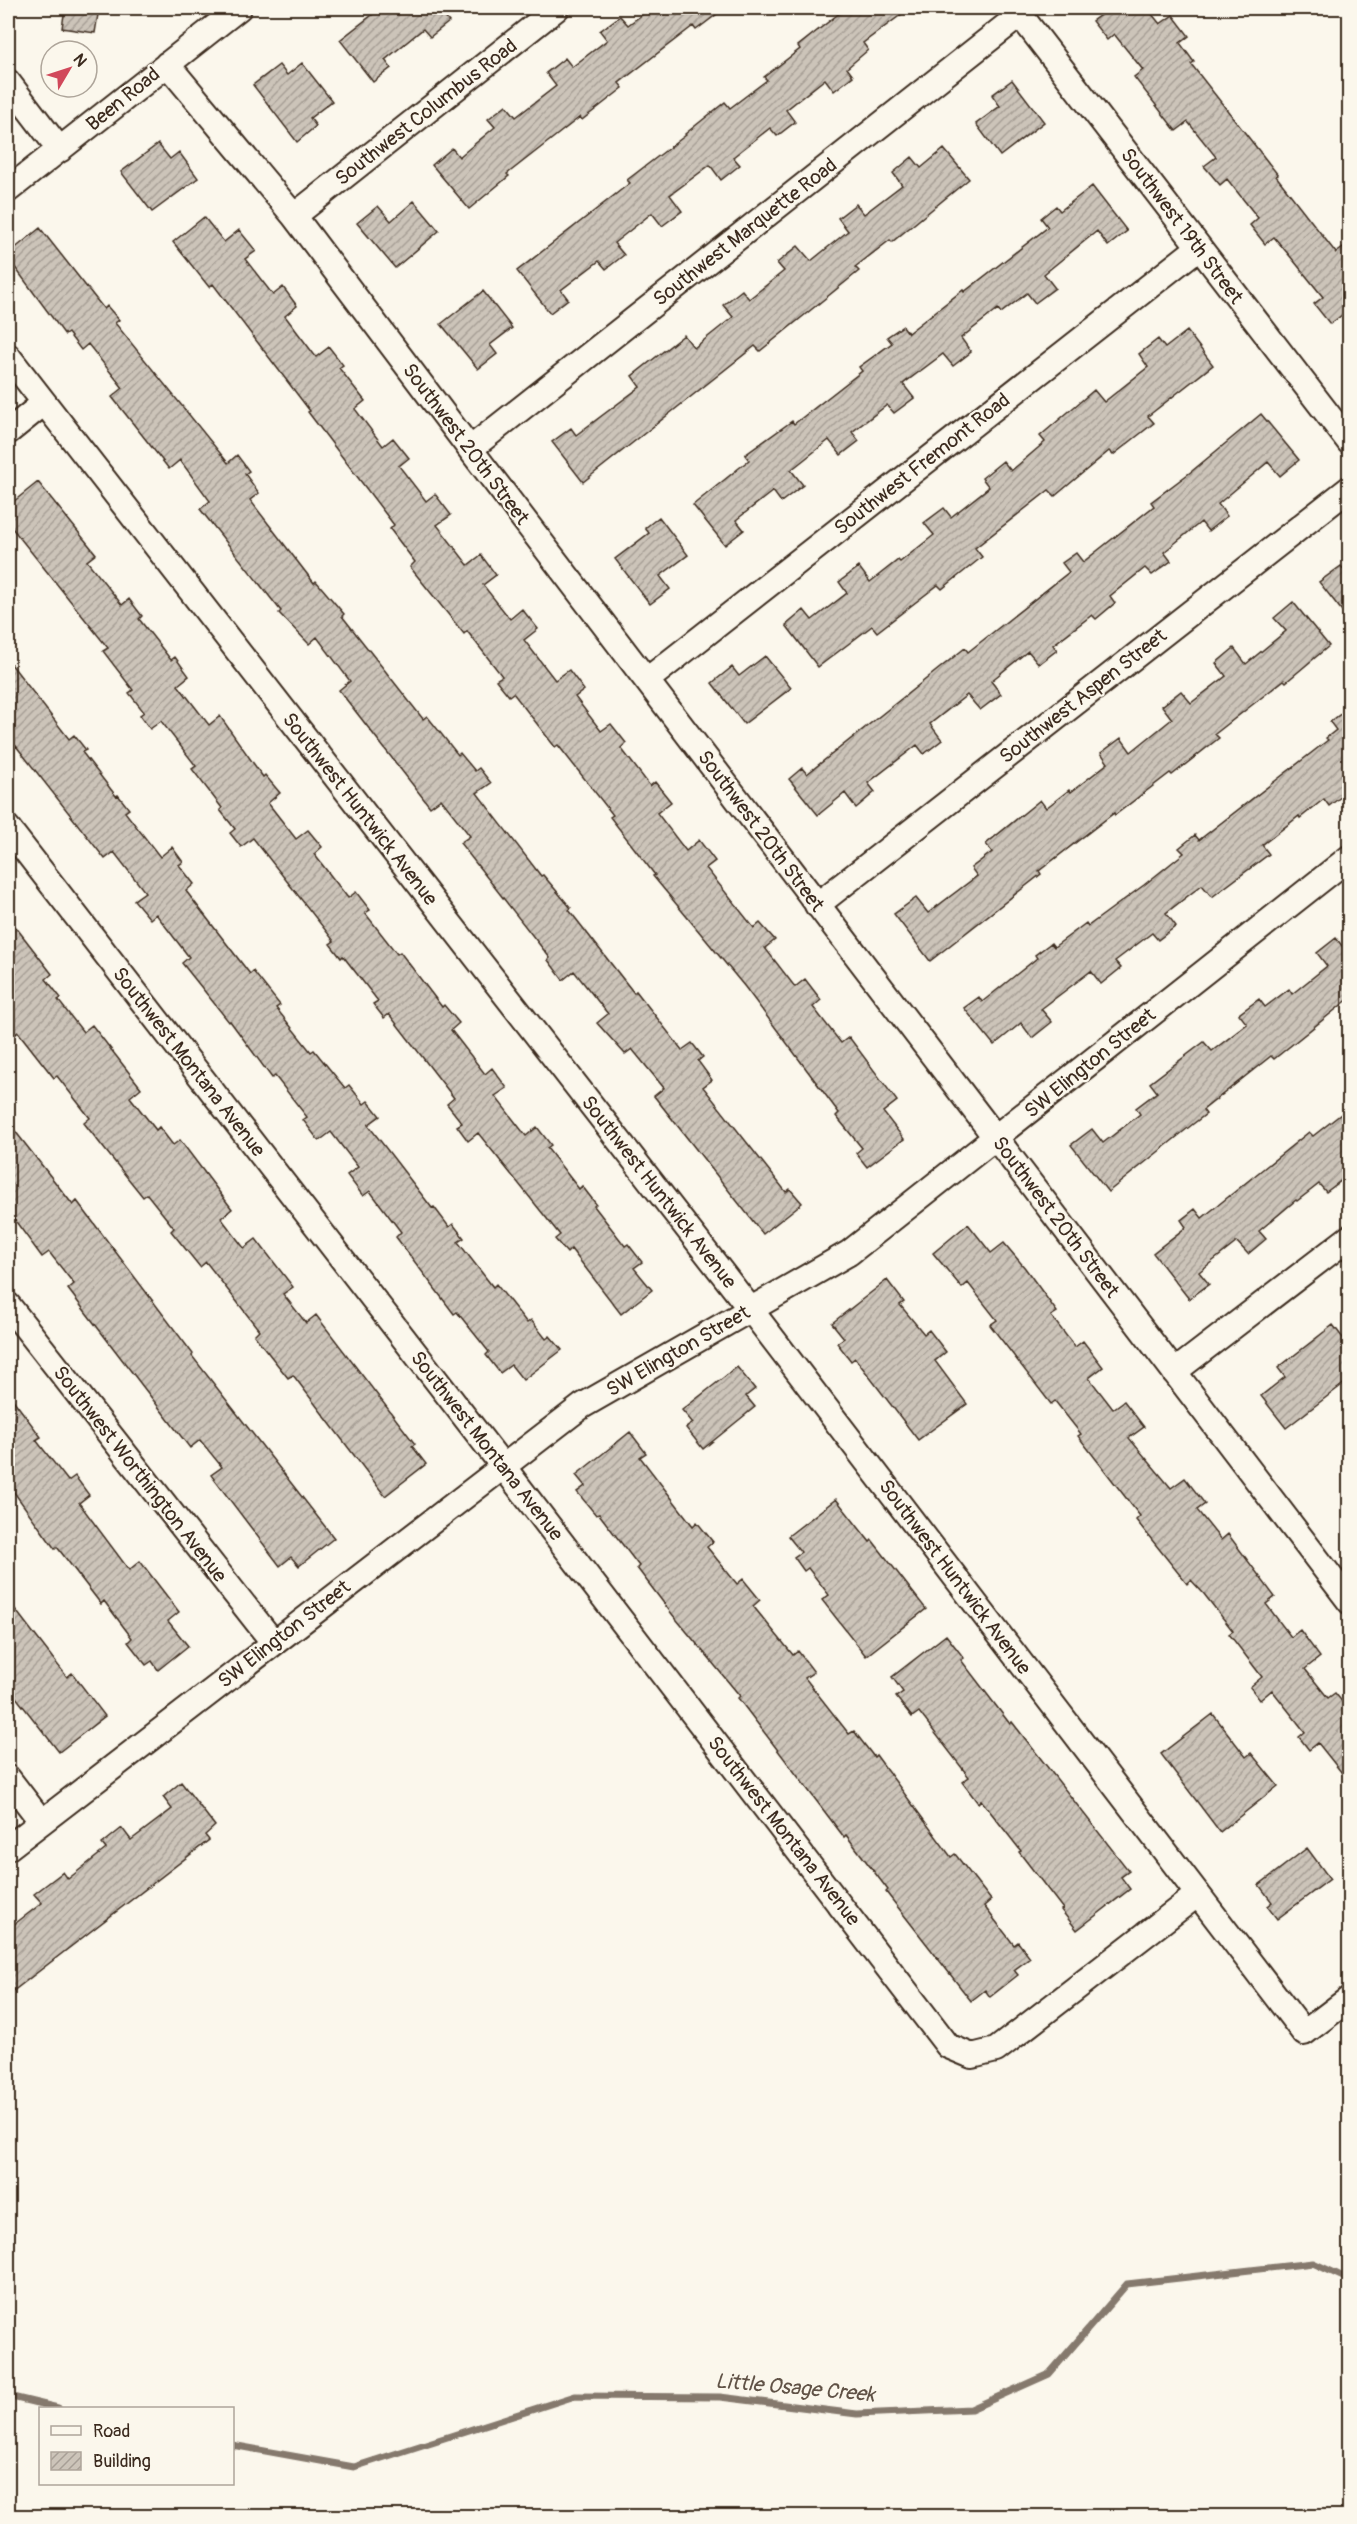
<svg xmlns="http://www.w3.org/2000/svg" width="1357" height="2524" viewBox="0 0 1357 2524" font-family="Pangolin,sans-serif">
	<style>
		.lines { fill: none; stroke-linecap: round; stroke-linejoin: round }
		.stream { stroke: #85796d; stroke-width: 7 }
		.building { fill: url(#building-hatch); stroke: #3b2a1e; stroke-width: 1.5 }
		.minor-casing { stroke: #3b2a1e; stroke-width: 28 }
		.minor { stroke: #fbf7ec; stroke-width: 24 }
		.labels { text-anchor: middle; dominant-baseline: central; stroke-width: 4.5; stroke-linejoin: round; paint-order: stroke }
		.street-label { font-size: 20px; fill: #3b2a1e; stroke: #fbf7ec }
		.water-label { font-size: 21px; font-style: italic; fill: #605246; stroke: #fbf7ec }
	</style>
	<defs>
		<pattern id="building-hatch" width="6" height="6" patternUnits="userSpaceOnUse" patternTransform="scale(1.5)"><rect width="6" height="6" fill="#ccc4b9"/><path d="M-1 1l2-2M0 6l6-6M5 7l2-2" fill="none" stroke="#a79f96"/></pattern>
	</defs>
	<rect width="100%" height="100%" fill="#fbf7ec"/>
	<filter id="ink" filterUnits="userSpaceOnUse"><feTurbulence type="fractalNoise" baseFrequency=".0167" numOctaves="2"/><feDisplacementMap in="SourceGraphic" scale="12" xChannelSelector="R" yChannelSelector="G"/><feConvolveMatrix kernelMatrix="1 2 1 2 8 2 1 2 1" color-interpolation-filters="sRGB"/></filter>
	<g filter="url(#ink)">
		<g class="lines">
			<path class="stream" d="M 8,2396 L 58,2408
				M 232,2445 L 354,2467 L 575,2396 L 720,2397 L 857,2414 L 971,2409 L 1049,2374 L 1127,2284 L 1313,2263 L 1350,2280"/>
		</g>
		<path class="building" d="M 65,8 L 99,8 L 95,33 L 62,28 Z
			M 381,8 L 437,8 L 449,22 L 430,37 L 423,29 L 385,60 L 391,68 L 373,82 L 340,40 Z
			M 651,8 L 725,8 L 696,30 L 693,26 L 619,83 L 623,88 L 582,120 L 580,117 L 507,174 L 509,176 L 469,209 L 432,165 L 452,148 L 459,157 L 495,127 L 488,119 L 506,105 L 516,117 L 556,86 L 546,73 L 565,58 L 572,67 L 607,40 L 600,31 L 620,16 L 628,25 Z
			M 846,8 L 910,8 L 863,43 L 868,50 L 847,68 L 853,76 L 834,91 L 825,79 L 786,110 L 795,122 L 777,136 L 770,128 L 733,157 L 740,165 L 721,180 L 710,165 L 670,195 L 682,211 L 662,226 L 652,213 L 614,243 L 624,255 L 606,269 L 599,261 L 561,290 L 568,299 L 550,313 L 517,271 L 630,183 L 627,180 L 686,135 L 685,134 L 725,102 L 730,108 L 767,80 L 764,77 L 800,49 L 798,46 Z
			M 1110,8 L 1147,8 L 1160,24 L 1173,15 L 1189,36 L 1180,43 L 1194,62 L 1191,64 L 1278,175 L 1276,176 L 1336,253 L 1350,243 L 1350,309 L 1330,324 L 1314,304 L 1323,297 L 1294,261 L 1274,237 L 1265,244 L 1250,225 L 1258,218 L 1227,179 L 1220,185 L 1204,166 L 1216,157 L 1188,122 L 1176,131 L 1134,77 L 1143,70 L 1114,34 L 1107,40 L 1092,21 Z
			M 302,63 L 332,101 L 310,118 L 316,126 L 297,142 L 253,85 L 279,65 L 287,75 Z
			M 1012,80 L 1044,122 L 1000,156 L 976,124 L 1000,106 L 992,95 Z
			M 158,144 L 170,159 L 179,152 L 198,178 L 152,212 L 121,172 Z
			M 944,149 L 969,179 L 892,242 L 890,240 L 855,267 L 859,271 L 760,351 L 755,346 L 583,482 L 552,442 L 571,428 L 576,435 L 640,387 L 632,376 L 684,335 L 694,348 L 733,317 L 723,305 L 742,290 L 749,299 L 784,271 L 777,263 L 798,246 L 811,261 L 848,231 L 838,218 L 856,204 L 864,214 L 902,185 L 893,173 L 912,157 L 921,168 Z
			M 1092,186 L 1127,231 L 1108,246 L 1097,231 L 1044,274 L 1055,288 L 1035,303 L 1027,293 L 1001,313 L 998,309 L 961,338 L 971,352 L 953,366 L 943,354 L 903,384 L 914,398 L 894,413 L 887,405 L 852,432 L 859,441 L 841,455 L 829,440 L 791,470 L 803,485 L 781,502 L 773,491 L 736,520 L 744,530 L 725,545 L 693,505 L 749,460 L 745,455 L 792,421 L 794,424 L 862,371 L 859,367 L 892,343 L 887,337 L 903,326 L 908,333 L 963,290 L 964,292 L 1048,227 L 1041,218 L 1056,206 L 1060,211 Z
			M 414,201 L 439,231 L 395,268 L 357,223 L 378,206 L 391,221 Z
			M 204,217 L 224,242 L 239,230 L 256,251 L 245,259 L 273,295 L 283,287 L 297,306 L 285,316 L 316,357 L 329,347 L 343,365 L 339,368 L 365,401 L 355,409 L 383,446 L 393,438 L 409,458 L 399,466 L 426,501 L 435,494 L 451,515 L 437,525 L 468,565 L 481,555 L 496,575 L 483,585 L 510,619 L 522,609 L 538,629 L 524,640 L 555,680 L 569,670 L 584,690 L 575,697 L 601,731 L 611,724 L 626,743 L 621,748 L 650,786 L 655,782 L 671,802 L 657,813 L 686,851 L 699,840 L 715,861 L 706,868 L 754,928 L 760,923 L 775,940 L 765,948 L 795,987 L 805,979 L 821,1000 L 813,1007 L 841,1043 L 849,1037 L 897,1101 L 883,1112 L 904,1139 L 867,1167 L 856,1153 L 862,1148 L 836,1116 L 839,1113 L 745,987 L 653,876 L 655,875 L 610,817 L 613,815 L 558,745 L 555,747 L 513,693 L 509,696 L 496,680 L 502,676 L 467,631 L 464,634 L 410,567 L 415,562 L 390,529 L 394,525 L 308,412 L 310,411 L 213,284 L 209,287 L 173,242 Z
			M 40,228 L 104,309 L 107,306 L 119,320 L 115,323 L 228,463 L 237,455 L 249,471 L 245,474 L 259,493 L 250,500 L 314,583 L 316,581 L 344,614 L 342,616 L 423,719 L 427,716 L 458,755 L 460,753 L 475,771 L 479,768 L 491,783 L 477,793 L 541,876 L 543,875 L 571,908 L 569,910 L 634,993 L 636,991 L 682,1050 L 692,1043 L 703,1057 L 698,1061 L 712,1080 L 703,1087 L 786,1192 L 790,1189 L 802,1203 L 763,1234 L 654,1096 L 664,1088 L 632,1049 L 625,1054 L 597,1023 L 608,1014 L 574,971 L 563,980 L 548,960 L 550,958 L 460,843 L 470,836 L 441,799 L 430,807 L 339,690 L 350,681 L 317,637 L 309,644 L 279,613 L 281,611 L 200,509 L 210,501 L 180,460 L 169,469 L 112,397 L 123,388 L 88,344 L 81,350 L 68,333 L 65,335 L 8,258 L 8,254 Z
			M 483,291 L 512,328 L 490,345 L 497,354 L 478,369 L 441,324 Z
			M 1187,331 L 1213,365 L 1148,416 L 1154,423 L 1113,455 L 1109,451 L 1055,496 L 1049,490 L 975,548 L 982,557 L 942,589 L 938,585 L 877,632 L 872,626 L 818,667 L 786,625 L 804,610 L 812,620 L 847,593 L 839,582 L 859,567 L 870,582 L 898,560 L 900,562 L 934,535 L 924,523 L 944,508 L 951,517 L 989,487 L 982,478 L 1003,461 L 1011,471 L 1045,442 L 1040,436 L 1094,390 L 1104,402 L 1148,367 L 1139,354 L 1158,339 L 1165,348 Z
			M 1261,414 L 1299,460 L 1280,476 L 1268,462 L 1218,504 L 1227,516 L 1208,531 L 1201,522 L 1164,552 L 1171,561 L 1152,575 L 1145,568 L 1110,596 L 1115,603 L 1096,619 L 1092,615 L 1053,645 L 1057,650 L 1039,664 L 1028,651 L 991,681 L 1001,694 L 980,710 L 967,695 L 930,724 L 942,740 L 924,754 L 917,745 L 868,783 L 875,792 L 856,808 L 845,793 L 818,815 L 789,779 L 802,768 L 807,774 L 965,648 L 968,652 L 1069,572 L 1062,563 L 1076,553 L 1083,562 L 1154,506 L 1151,502 L 1192,471 Z
			M 38,482 L 96,554 L 87,561 L 122,605 L 129,599 L 142,616 L 139,619 L 171,660 L 175,657 L 189,676 L 178,685 L 209,725 L 220,716 L 263,777 L 265,775 L 280,793 L 268,803 L 296,839 L 308,830 L 322,847 L 314,854 L 348,898 L 356,892 L 370,910 L 365,913 L 397,954 L 400,952 L 442,1007 L 444,1005 L 459,1023 L 451,1030 L 485,1074 L 492,1068 L 507,1088 L 495,1096 L 526,1136 L 537,1127 L 551,1145 L 547,1148 L 579,1189 L 582,1186 L 596,1204 L 594,1206 L 625,1246 L 628,1244 L 642,1262 L 634,1268 L 652,1290 L 621,1314 L 571,1249 L 567,1253 L 555,1239 L 560,1235 L 478,1133 L 468,1141 L 457,1126 L 462,1123 L 447,1104 L 454,1098 L 389,1014 L 384,1018 L 373,1004 L 378,1001 L 343,956 L 341,958 L 330,944 L 334,941 L 253,838 L 241,847 L 230,833 L 235,829 L 220,810 L 222,808 L 192,769 L 196,766 L 161,721 L 150,729 L 140,715 L 144,712 L 129,693 L 133,690 L 103,651 L 108,648 L 8,523 L 8,506 Z
			M 659,517 L 688,555 L 660,576 L 670,589 L 650,604 L 615,559 L 649,533 L 645,528 Z
			M 1341,566 L 1350,577 L 1350,621 L 1319,582 Z
			M 1293,602 L 1329,646 L 1286,682 L 1284,680 L 1215,734 L 1219,738 L 1172,775 L 1170,773 L 1115,815 L 1114,813 L 1039,871 L 1041,874 L 930,961 L 894,914 L 916,898 L 928,913 L 977,876 L 971,868 L 992,852 L 986,844 L 1040,800 L 1046,808 L 1069,790 L 1071,792 L 1108,763 L 1101,753 L 1121,738 L 1131,752 L 1172,719 L 1162,706 L 1181,691 L 1191,703 L 1226,676 L 1216,663 L 1234,648 L 1246,664 L 1286,631 L 1274,618 Z
			M 765,656 L 791,688 L 744,724 L 712,683 L 732,667 L 739,676 Z
			M 8,660 L 69,739 L 74,735 L 86,750 L 82,752 L 116,796 L 118,795 L 129,809 L 125,812 L 160,857 L 172,847 L 183,862 L 179,865 L 194,884 L 186,891 L 250,974 L 253,971 L 280,1005 L 276,1008 L 311,1052 L 314,1050 L 345,1088 L 349,1085 L 364,1104 L 368,1101 L 380,1116 L 368,1125 L 432,1208 L 434,1207 L 449,1227 L 453,1224 L 464,1238 L 458,1242 L 493,1287 L 496,1284 L 527,1323 L 531,1320 L 546,1339 L 550,1336 L 562,1350 L 523,1380 L 511,1365 L 500,1373 L 486,1355 L 489,1352 L 457,1312 L 454,1314 L 396,1237 L 401,1232 L 370,1191 L 363,1196 L 347,1175 L 358,1167 L 331,1132 L 319,1141 L 303,1120 L 307,1117 L 275,1076 L 272,1078 L 230,1021 L 229,1022 L 182,963 L 189,957 L 156,914 L 150,919 L 134,900 L 145,892 L 114,852 L 105,859 L 16,746 L 15,747 L 8,738 Z
			M 1350,707 L 1350,790 L 1329,806 L 1324,799 L 1300,818 L 1299,816 L 1262,845 L 1269,854 L 1212,897 L 1202,885 L 1166,913 L 1176,926 L 1158,940 L 1152,933 L 1115,961 L 1121,968 L 1101,984 L 1091,971 L 1041,1009 L 1052,1022 L 1032,1038 L 1021,1023 L 994,1045 L 964,1008 L 979,997 L 982,1002 L 1037,958 L 1035,955 L 1051,943 L 1054,947 L 1086,923 L 1088,926 L 1144,885 L 1184,853 L 1179,848 L 1195,835 L 1199,840 L 1328,740 L 1326,738 L 1336,730 L 1330,722 Z
			M 8,917 L 52,974 L 46,979 L 61,998 L 58,1000 L 83,1032 L 92,1025 L 141,1088 L 130,1097 L 156,1130 L 159,1127 L 173,1145 L 180,1140 L 232,1209 L 221,1218 L 244,1248 L 256,1239 L 293,1287 L 283,1294 L 306,1323 L 316,1315 L 415,1444 L 412,1446 L 426,1464 L 385,1496 L 293,1375 L 288,1378 L 254,1335 L 259,1330 L 206,1262 L 200,1267 L 171,1231 L 174,1228 L 147,1194 L 143,1197 L 106,1151 L 84,1123 L 90,1118 L 57,1076 L 54,1078 L 18,1032 L 16,1034 L 8,1022 Z
			M 1336,938 L 1350,956 L 1350,998 L 1274,1059 L 1271,1056 L 1203,1110 L 1206,1114 L 1193,1124 L 1108,1192 L 1071,1145 L 1092,1129 L 1103,1143 L 1140,1114 L 1136,1108 L 1157,1092 L 1150,1083 L 1204,1042 L 1212,1051 L 1247,1024 L 1239,1014 L 1259,999 L 1265,1007 L 1289,989 L 1292,994 L 1327,966 L 1317,953 Z
			M 1350,1107 L 1350,1174 L 1326,1192 L 1319,1184 L 1297,1201 L 1296,1200 L 1259,1231 L 1266,1239 L 1248,1254 L 1237,1242 L 1199,1272 L 1209,1284 L 1189,1299 L 1153,1253 L 1186,1227 L 1181,1220 L 1195,1209 L 1202,1218 L 1309,1132 L 1313,1136 Z
			M 8,1122 L 73,1205 L 77,1201 L 193,1354 L 192,1356 L 334,1538 L 299,1566 L 291,1557 L 280,1566 L 211,1475 L 222,1467 L 200,1440 L 190,1448 L 68,1289 L 74,1284 L 49,1252 L 42,1257 L 8,1211 Z
			M 968,1224 L 991,1253 L 1004,1243 L 1025,1268 L 1057,1312 L 1051,1316 L 1075,1347 L 1083,1341 L 1103,1367 L 1089,1378 L 1113,1409 L 1124,1401 L 1144,1427 L 1129,1438 L 1171,1488 L 1185,1478 L 1205,1504 L 1197,1510 L 1221,1540 L 1228,1534 L 1275,1597 L 1266,1604 L 1291,1637 L 1300,1630 L 1320,1657 L 1305,1669 L 1328,1698 L 1335,1693 L 1350,1711 L 1350,1783 L 1318,1743 L 1309,1750 L 1299,1737 L 1305,1732 L 1272,1690 L 1260,1700 L 1250,1687 L 1262,1677 L 1229,1634 L 1233,1631 L 1204,1594 L 1191,1580 L 1187,1584 L 1136,1520 L 1140,1516 L 1078,1436 L 1081,1434 L 1055,1401 L 1051,1404 L 990,1325 L 997,1320 L 968,1283 L 962,1288 L 933,1253 Z
			M 887,1280 L 904,1302 L 900,1305 L 924,1334 L 929,1330 L 946,1352 L 935,1361 L 967,1404 L 918,1440 L 855,1358 L 851,1361 L 837,1343 L 844,1338 L 832,1323 Z
			M 1333,1325 L 1350,1347 L 1350,1379 L 1286,1428 L 1261,1396 L 1285,1377 L 1278,1368 Z
			M 737,1367 L 755,1389 L 746,1396 L 755,1407 L 703,1449 L 686,1428 L 693,1423 L 682,1410 Z
			M 8,1393 L 41,1437 L 36,1440 L 68,1481 L 75,1476 L 89,1495 L 79,1503 L 129,1570 L 140,1561 L 179,1612 L 168,1621 L 188,1646 L 158,1670 L 152,1661 L 146,1665 L 128,1642 L 132,1638 L 104,1601 L 101,1604 L 57,1547 L 55,1549 L 8,1484 Z
			M 630,1432 L 646,1453 L 640,1457 L 693,1526 L 697,1522 L 713,1542 L 707,1547 L 737,1584 L 743,1579 L 760,1600 L 753,1606 L 793,1655 L 798,1651 L 814,1672 L 805,1678 L 849,1734 L 854,1731 L 874,1757 L 876,1755 L 951,1857 L 955,1854 L 991,1900 L 984,1906 L 1014,1945 L 1018,1942 L 1030,1958 L 1014,1970 L 1018,1975 L 990,1997 L 985,1990 L 971,2001 L 886,1892 L 888,1890 L 846,1835 L 844,1837 L 738,1698 L 740,1696 L 672,1614 L 637,1568 L 639,1566 L 599,1514 L 596,1515 L 577,1492 L 585,1486 L 576,1475 Z
			M 836,1499 L 870,1542 L 872,1540 L 926,1609 L 866,1656 L 822,1600 L 829,1595 L 808,1568 L 804,1571 L 794,1557 L 801,1552 L 788,1536 Z
			M 8,1600 L 67,1677 L 72,1673 L 105,1716 L 59,1752 L 8,1687 Z
			M 946,1635 L 964,1658 L 961,1660 L 1010,1724 L 1012,1722 L 1129,1871 L 1121,1877 L 1130,1889 L 1077,1930 L 1061,1910 L 1063,1909 L 1019,1852 L 1021,1851 L 981,1800 L 978,1803 L 962,1782 L 969,1777 L 919,1712 L 912,1717 L 896,1697 L 903,1692 L 892,1677 Z
			M 1213,1714 L 1246,1757 L 1251,1753 L 1278,1786 L 1220,1832 L 1161,1754 Z
			M 181,1782 L 215,1826 L 205,1835 L 209,1840 L 8,1995 L 8,1929 L 42,1903 L 34,1894 L 63,1872 L 68,1879 L 106,1849 L 102,1844 L 122,1828 L 131,1840 L 172,1809 L 163,1797 Z
			M 1307,1848 L 1330,1879 L 1277,1919 L 1267,1906 L 1272,1902 L 1259,1885 Z"/>
		<g class="lines">
			<defs>
				<path id="minor" d="M 1015,8 L 1350,443
					M 167,64 L 294,216 L 470,449 L 1350,1602
					M 8,82 L 60,150
					M 8,190 L 239,8
					M 294,216 L 557,8
					M 8,356 L 751,1310 L 1304,2033 L 1350,1998
					M 8,432 L 44,403
					M 470,449 L 1021,14
					M 647,680 L 1198,248
					M 8,828 L 502,1465 L 948,2046 L 972,2056 L 996,2050 L 1198,1894
					M 817,905 L 1350,488
					M 8,1305 L 273,1642
					M 1174,1372 L 1350,1237
					M 8,1778 L 41,1821
					M 8,1848 L 582,1406 L 849,1253 L 1350,857"/>
			</defs>
			<use href="#minor" class="minor-casing"/>
			<use href="#minor" class="minor"/>
		</g>
	</g>
	<g class="labels">
		<g class="street-label">
			<text transform="translate(123 99) rotate(-39)">Been Road</text>
			<text transform="translate(426 112) rotate(-38)">Southwest Columbus Road</text>
			<text transform="translate(1182 226) rotate(53)">Southwest 19th Street</text>
			<text transform="translate(745 232) rotate(-38)">Southwest Marquette Road</text>
			<text transform="translate(466 444) rotate(53)">Southwest 20th Street</text>
			<text transform="translate(922 464) rotate(-38)">Southwest Fremont Road</text>
			<text transform="translate(1083 696) rotate(-38)">Southwest Aspen Street</text>
			<text transform="translate(360 809) rotate(52)">Southwest Huntwick Avenue</text>
			<text transform="translate(761 831) rotate(53)">Southwest 20th Street</text>
			<text transform="translate(189 1062) rotate(52)">Southwest Montana Avenue</text>
			<text transform="translate(1090 1063) rotate(-39)">SW Elington Street</text>
			<text transform="translate(659 1192) rotate(52)">Southwest Huntwick Avenue</text>
			<text transform="translate(1056 1217) rotate(53)">Southwest 20th Street</text>
			<text transform="translate(678 1351) rotate(-30)">SW Elington Street</text>
			<text transform="translate(487 1446) rotate(52)">Southwest Montana Avenue</text>
			<text transform="translate(140 1474) rotate(52)">Southwest Worthington Avenue</text>
			<text transform="translate(955 1577) rotate(53)">Southwest Huntwick Avenue</text>
			<text transform="translate(284 1634) rotate(-38)">SW Elington Street</text>
			<text transform="translate(784 1831) rotate(52)">Southwest Montana Avenue</text>
		</g>
		<g class="water-label">
			<text transform="translate(795 2388) rotate(5)">Little Osage Creek</text>
		</g>
	</g>
	<rect width="1357" height="2524" fill="none" stroke="#fbf7ec" stroke-width="30"/>
	<rect x="15" y="15" width="1327" height="2494" fill="none" stroke="#3b2a1e" stroke-width="2" filter="url(#ink)"/>
	<rect x="39" y="2407" width="195" height="78" fill="#fbf7ec" stroke="#aea59a" stroke-width="1.5"/>
	<rect x="51" y="2426" width="30" height="9" fill="#fbf7ec" stroke="#aea59a" stroke-width="1.5"/>
	<text x="93" y="2437" font-size="18" fill="#3b2a1e">Road</text>
	<rect x="51" y="2452" width="30" height="18" fill="url(#building-hatch)" stroke="#aea59a" stroke-width="1.5"/>
	<text x="93" y="2467" font-size="18" fill="#3b2a1e">Building</text>
	<g transform="translate(69 69) rotate(51)"><circle r="28" fill="#fbf7ec" stroke="#aea59a" stroke-width="1.5"/>
	<path d="M0-4.5L10 22L0 15L-10 22Z" fill="#d1495b"/>
	<text y="-9" font-size="16" font-weight="bold" text-anchor="middle" fill="#3b2a1e">N</text>
	</g>
</svg>
